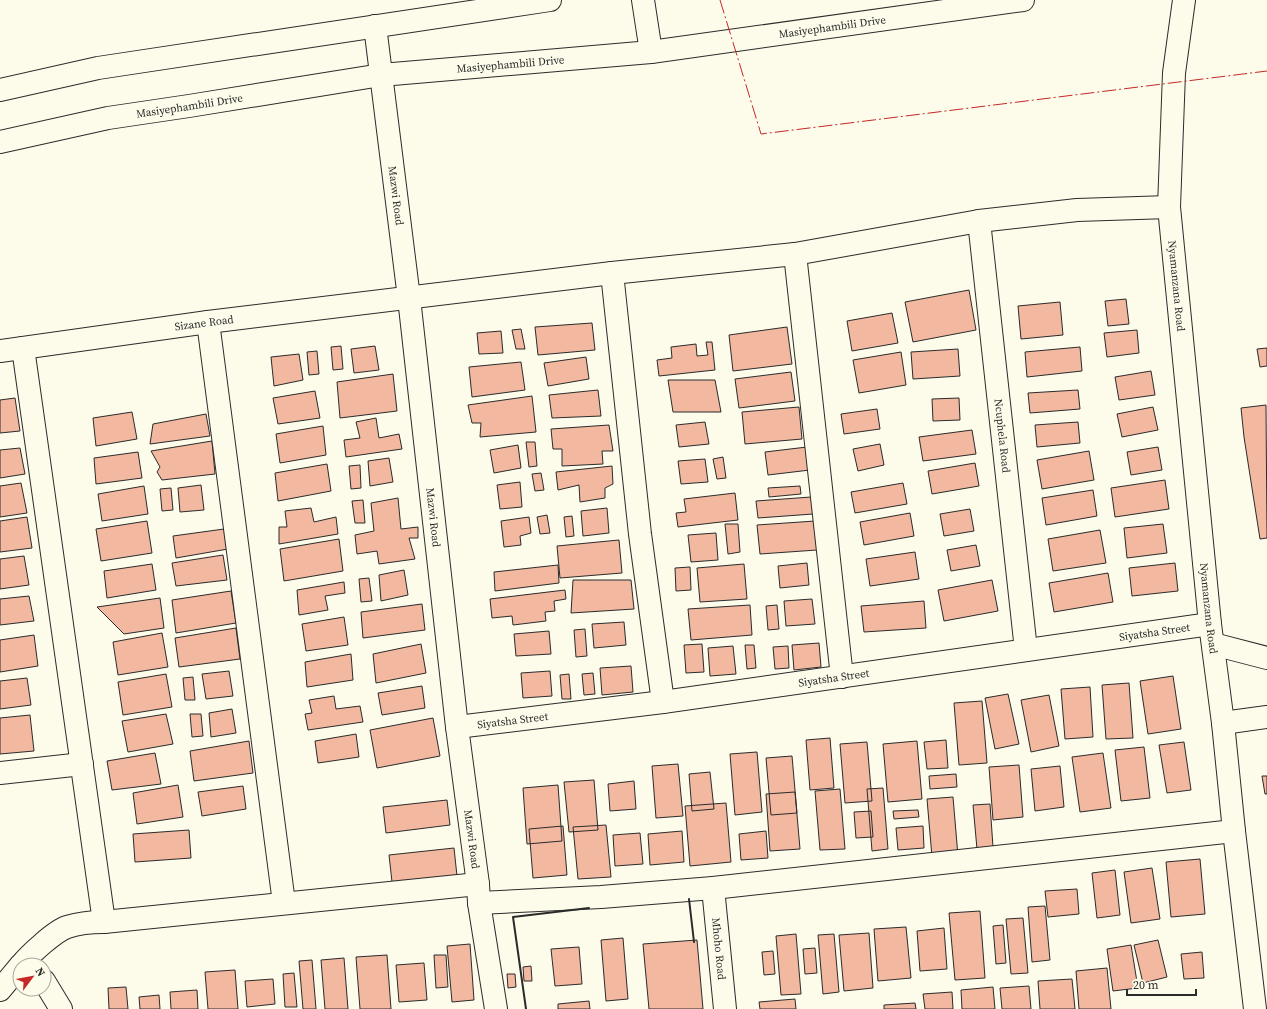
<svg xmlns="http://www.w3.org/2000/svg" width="1267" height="1009" viewBox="0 0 1267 1009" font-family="'Source Serif 4',serif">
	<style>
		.building { fill: #f2b8a0; stroke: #2b2b2b }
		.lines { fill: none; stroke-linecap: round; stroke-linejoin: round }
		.minor-casing { stroke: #2b2b2b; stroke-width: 24 }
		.major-casing { stroke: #2b2b2b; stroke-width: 24 }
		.minor { stroke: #fdfbea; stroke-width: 22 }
		.major { stroke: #fdfbea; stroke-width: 22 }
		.wall { stroke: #2b2b2b; stroke-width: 2 }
		.power { stroke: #c62828; stroke-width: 1; stroke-dasharray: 14 3 2 3; stroke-linecap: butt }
		.labels { text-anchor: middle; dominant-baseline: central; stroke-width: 3; stroke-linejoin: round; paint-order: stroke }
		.street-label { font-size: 11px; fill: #2b2b2b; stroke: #fdfbea }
	</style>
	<rect width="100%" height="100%" fill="#fdfbea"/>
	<path class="building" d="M 969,290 L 976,330 L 913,342 L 905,302 Z
		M 1126,299 L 1129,324 L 1108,326 L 1105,301 Z
		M 1060,302 L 1063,335 L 1021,339 L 1018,306 Z
		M 892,313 L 898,343 L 852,351 L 847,321 Z
		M 592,323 L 595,350 L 538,355 L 535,327 Z
		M 787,327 L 792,364 L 733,371 L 729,335 Z
		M 521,329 L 525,349 L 516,349 L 512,330 Z
		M 1137,330 L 1139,353 L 1107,357 L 1104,333 Z
		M 501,331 L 503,353 L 479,354 L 477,333 Z
		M 706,342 L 712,342 L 715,370 L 659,376 L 657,360 L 672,358 L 671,347 L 696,344 L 697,356 L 708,355 Z
		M 341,346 L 343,369 L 333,370 L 331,347 Z
		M 375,346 L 379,370 L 354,373 L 351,349 Z
		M 1080,347 L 1082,371 L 1027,377 L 1025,352 Z
		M 1267,348 L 1267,366 L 1260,367 L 1257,349 Z
		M 958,349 L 960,376 L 913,379 L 911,352 Z
		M 317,351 L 319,374 L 309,375 L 307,352 Z
		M 901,352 L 906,385 L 859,393 L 853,360 Z
		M 299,354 L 303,380 L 274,386 L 271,357 Z
		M 586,357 L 589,379 L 548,386 L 544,363 Z
		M 521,362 L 525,390 L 472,397 L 469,367 Z
		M 1151,371 L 1155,395 L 1119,400 L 1115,377 Z
		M 791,372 L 795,401 L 739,408 L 735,379 Z
		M 393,374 L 397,411 L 340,418 L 337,382 Z
		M 668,380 L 715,380 L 721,412 L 673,412 Z
		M 598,390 L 601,416 L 552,418 L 549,395 Z
		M 1078,390 L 1080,409 L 1030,413 L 1028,393 Z
		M 315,391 L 320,418 L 278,424 L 273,398 Z
		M 532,396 L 536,432 L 480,437 L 481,423 L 472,423 L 468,405 Z
		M 15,398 L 20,431 L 0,433 L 0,400 Z
		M 959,398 L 960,420 L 933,421 L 932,399 Z
		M 1266,405 L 1267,538 L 1260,539 L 1244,437 L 1241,408 Z
		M 799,407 L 802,439 L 745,444 L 742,412 Z
		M 1153,407 L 1158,430 L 1122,437 L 1117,414 Z
		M 877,409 L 880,429 L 844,434 L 841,414 Z
		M 132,412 L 137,439 L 96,446 L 93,418 Z
		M 206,414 L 210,436 L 150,444 L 153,424 Z
		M 376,418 L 379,438 L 399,434 L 402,449 L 346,457 L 344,440 L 360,438 L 356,422 Z
		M 705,422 L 709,444 L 679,447 L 676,425 Z
		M 1078,422 L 1080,443 L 1037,447 L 1035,425 Z
		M 609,425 L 613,451 L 602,451 L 603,464 L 562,466 L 562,449 L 553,449 L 551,429 Z
		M 323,426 L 326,455 L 280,463 L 276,434 Z
		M 972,430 L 976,454 L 923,461 L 919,437 Z
		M 212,441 L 215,474 L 162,480 L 157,472 L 160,467 L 151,451 Z
		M 526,442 L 535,442 L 537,466 L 529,467 Z
		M 880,444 L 884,465 L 858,471 L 853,449 Z
		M 518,445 L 521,468 L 494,473 L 490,450 Z
		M 807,447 L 810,470 L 768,475 L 765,452 Z
		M 1158,447 L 1162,470 L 1131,475 L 1127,452 Z
		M 20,448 L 25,474 L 0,478 L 0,450 Z
		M 1089,451 L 1094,480 L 1042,489 L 1037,460 Z
		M 138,452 L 142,478 L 96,484 L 94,458 Z
		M 723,457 L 726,478 L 717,479 L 713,459 Z
		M 389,458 L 393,482 L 370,486 L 368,461 Z
		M 705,459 L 708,482 L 681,484 L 678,461 Z
		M 975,463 L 979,486 L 932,494 L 928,471 Z
		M 327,464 L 331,491 L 278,501 L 275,473 Z
		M 360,465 L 361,488 L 351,489 L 349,466 Z
		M 612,466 L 613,484 L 605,488 L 605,498 L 580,502 L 579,485 L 558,490 L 556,472 Z
		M 541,473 L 544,490 L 535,491 L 532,474 Z
		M 1165,480 L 1169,509 L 1115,517 L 1111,488 Z
		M 520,482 L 522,507 L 500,509 L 497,485 Z
		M 21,483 L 27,513 L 0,517 L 0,486 Z
		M 903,483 L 907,504 L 855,513 L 851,492 Z
		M 201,485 L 204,510 L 180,512 L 178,488 Z
		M 144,486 L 148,514 L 102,521 L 98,494 Z
		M 800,486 L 801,494 L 769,497 L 768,488 Z
		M 171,488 L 173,510 L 162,511 L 160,489 Z
		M 1093,490 L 1097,516 L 1046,525 L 1042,498 Z
		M 735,493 L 738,520 L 678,527 L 676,513 L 686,512 L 684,499 Z
		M 811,497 L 813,514 L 758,518 L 756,501 Z
		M 398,498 L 401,529 L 418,527 L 418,538 L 409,538 L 415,559 L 379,564 L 377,551 L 357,554 L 355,535 L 374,531 L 371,503 Z
		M 363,500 L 365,523 L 355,523 L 352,501 Z
		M 311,508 L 314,522 L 336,517 L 338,534 L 279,544 L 279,527 L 287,527 L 285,511 Z
		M 607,508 L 609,533 L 583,536 L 581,511 Z
		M 970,509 L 974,531 L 944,536 L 940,514 Z
		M 910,513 L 914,536 L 864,545 L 860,522 Z
		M 547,515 L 550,533 L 540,534 L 537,517 Z
		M 572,516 L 574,536 L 566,537 L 564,517 Z
		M 27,517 L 32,548 L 0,552 L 0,521 Z
		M 529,517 L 531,533 L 520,536 L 521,545 L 504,547 L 501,521 Z
		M 147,521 L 152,553 L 101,561 L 96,529 Z
		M 815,521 L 817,550 L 760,554 L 757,525 Z
		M 725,524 L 738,524 L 740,552 L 728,554 Z
		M 1163,524 L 1167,553 L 1127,558 L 1124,528 Z
		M 224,529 L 228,549 L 176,558 L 173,536 Z
		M 1100,530 L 1106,563 L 1053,571 L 1048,539 Z
		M 716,533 L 718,560 L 691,562 L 688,535 Z
		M 339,539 L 343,571 L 284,581 L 280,549 Z
		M 619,540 L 622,573 L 560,578 L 557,546 Z
		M 976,545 L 980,566 L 951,571 L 947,550 Z
		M 915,552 L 919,579 L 870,586 L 866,559 Z
		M 223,555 L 227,580 L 176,586 L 172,563 Z
		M 24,556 L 29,585 L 0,589 L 0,559 Z
		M 807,563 L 809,585 L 780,588 L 778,566 Z
		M 1175,563 L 1178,591 L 1132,596 L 1129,568 Z
		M 152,564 L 156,590 L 107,598 L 104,571 Z
		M 744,564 L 747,599 L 700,602 L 697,568 Z
		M 558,565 L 559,583 L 495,591 L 494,572 Z
		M 690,567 L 691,590 L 676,591 L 675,568 Z
		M 404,570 L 408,595 L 381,601 L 379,575 Z
		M 1108,573 L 1113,602 L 1054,612 L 1049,583 Z
		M 369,578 L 372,601 L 361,602 L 359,579 Z
		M 573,580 L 631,580 L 634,609 L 571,613 Z
		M 992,580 L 998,611 L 944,621 L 938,590 Z
		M 344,582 L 345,593 L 325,596 L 328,610 L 299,615 L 297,590 Z
		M 565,590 L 566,599 L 554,601 L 555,611 L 545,612 L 546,621 L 513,625 L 512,616 L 492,618 L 490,599 Z
		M 231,591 L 236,623 L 176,633 L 172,600 Z
		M 29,596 L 34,621 L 0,625 L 0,599 Z
		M 160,598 L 164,628 L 124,634 L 97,607 Z
		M 812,599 L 815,624 L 786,626 L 784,601 Z
		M 924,601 L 926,628 L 864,632 L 861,606 Z
		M 422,604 L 425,630 L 363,638 L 361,612 Z
		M 750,605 L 752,635 L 691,640 L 688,609 Z
		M 777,605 L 779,629 L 768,630 L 766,606 Z
		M 344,617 L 348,645 L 306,651 L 302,624 Z
		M 624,622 L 626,645 L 594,648 L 592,624 Z
		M 236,628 L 240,659 L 179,667 L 175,638 Z
		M 585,629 L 587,656 L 576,657 L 574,630 Z
		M 549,631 L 551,654 L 516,656 L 514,634 Z
		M 162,633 L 168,667 L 118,675 L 113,642 Z
		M 34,635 L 38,666 L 0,672 L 0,640 Z
		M 819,643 L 821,667 L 794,670 L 792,645 Z
		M 421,644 L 426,673 L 376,683 L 373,654 Z
		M 702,644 L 704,672 L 686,673 L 684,645 Z
		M 745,645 L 754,645 L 756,668 L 747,669 Z
		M 733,646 L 736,674 L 710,676 L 708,648 Z
		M 788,646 L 789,668 L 775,669 L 773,647 Z
		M 351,654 L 353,680 L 307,687 L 305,662 Z
		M 631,666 L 633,692 L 602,695 L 600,668 Z
		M 229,671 L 233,696 L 206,699 L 202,674 Z
		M 550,671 L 552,696 L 523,698 L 521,673 Z
		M 593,673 L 595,694 L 584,695 L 582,674 Z
		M 166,674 L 172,707 L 123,715 L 118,682 Z
		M 569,674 L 571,699 L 562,699 L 560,675 Z
		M 1173,676 L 1181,729 L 1148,734 L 1140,681 Z
		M 193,677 L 195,700 L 185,700 L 183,678 Z
		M 27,678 L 31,705 L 0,709 L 0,681 Z
		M 1129,683 L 1133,738 L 1106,739 L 1102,685 Z
		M 422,686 L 425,708 L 382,715 L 378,693 Z
		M 1090,687 L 1093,737 L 1065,739 L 1061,689 Z
		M 1008,694 L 1019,744 L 995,749 L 985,698 Z
		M 1049,695 L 1059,746 L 1031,752 L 1021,700 Z
		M 334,696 L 336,709 L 360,706 L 363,722 L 308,730 L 305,714 L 312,713 L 309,700 Z
		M 982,701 L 987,763 L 959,765 L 954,703 Z
		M 232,709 L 236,733 L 211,737 L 209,713 Z
		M 166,714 L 173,744 L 128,752 L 122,721 Z
		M 190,714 L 201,714 L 203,736 L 192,737 Z
		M 30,715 L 34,751 L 0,754 L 0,718 Z
		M 433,718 L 440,756 L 377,768 L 370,730 Z
		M 356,734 L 359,757 L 318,763 L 315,741 Z
		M 830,738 L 834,788 L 810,790 L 806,740 Z
		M 946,740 L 948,768 L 927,769 L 924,742 Z
		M 249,741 L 253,773 L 194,781 L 190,751 Z
		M 917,741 L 922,799 L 888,802 L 883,744 Z
		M 867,742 L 872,801 L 845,803 L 840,744 Z
		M 1184,742 L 1191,790 L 1167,793 L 1159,745 Z
		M 1144,747 L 1150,798 L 1121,801 L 1115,750 Z
		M 757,752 L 762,812 L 735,815 L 730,754 Z
		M 155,753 L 161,784 L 112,790 L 107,761 Z
		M 1103,753 L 1111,808 L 1080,812 L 1072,757 Z
		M 792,756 L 797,813 L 771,815 L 766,758 Z
		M 678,764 L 683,816 L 656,818 L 652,766 Z
		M 1019,765 L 1023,817 L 993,820 L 989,767 Z
		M 1060,766 L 1064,807 L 1035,811 L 1031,769 Z
		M 710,772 L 714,809 L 692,811 L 689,774 Z
		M 956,774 L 957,787 L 930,789 L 929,776 Z
		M 1262,776 L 1267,776 L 1267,794 L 1265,794 Z
		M 594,780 L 598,830 L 569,832 L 564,782 Z
		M 634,781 L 636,809 L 610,811 L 608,784 Z
		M 178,785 L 183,817 L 137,824 L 133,793 Z
		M 558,785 L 562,841 L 527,844 L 523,788 Z
		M 243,786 L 246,809 L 202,816 L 198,792 Z
		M 883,788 L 888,849 L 872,851 L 867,789 Z
		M 840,789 L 845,849 L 820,850 L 815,791 Z
		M 795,792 L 800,849 L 770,851 L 766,794 Z
		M 953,797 L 958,856 L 932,857 L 927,799 Z
		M 447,800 L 450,825 L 386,833 L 383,807 Z
		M 726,803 L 731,862 L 690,866 L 685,806 Z
		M 990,804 L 993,847 L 977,849 L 973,805 Z
		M 918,810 L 919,817 L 894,819 L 893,811 Z
		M 871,811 L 873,837 L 856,838 L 854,812 Z
		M 606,825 L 611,877 L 578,879 L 573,827 Z
		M 563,826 L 567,875 L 533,878 L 529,829 Z
		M 923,826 L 924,848 L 898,850 L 896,828 Z
		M 189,830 L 191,858 L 135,862 L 133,834 Z
		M 682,831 L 684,862 L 650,865 L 648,834 Z
		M 766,831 L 768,858 L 741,860 L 739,834 Z
		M 640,833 L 643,864 L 615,866 L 613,835 Z
		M 454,848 L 457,876 L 392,882 L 389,855 Z
		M 1200,859 L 1205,914 L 1171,917 L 1166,862 Z
		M 1152,868 L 1160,919 L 1131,923 L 1124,872 Z
		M 1115,870 L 1120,915 L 1097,918 L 1092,873 Z
		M 1077,889 L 1079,914 L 1048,917 L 1045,891 Z
		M 1045,906 L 1050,960 L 1032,962 L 1028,907 Z
		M 980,911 L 985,978 L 955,980 L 949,913 Z
		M 1023,918 L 1028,973 L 1011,974 L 1006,919 Z
		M 1003,925 L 1006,963 L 996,964 L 993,926 Z
		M 906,927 L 911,978 L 878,981 L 874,929 Z
		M 944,928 L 947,969 L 920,971 L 917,931 Z
		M 869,933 L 873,988 L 844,991 L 839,935 Z
		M 796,934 L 801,994 L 781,995 L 776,936 Z
		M 834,934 L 839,992 L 823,994 L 818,935 Z
		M 623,938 L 628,999 L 606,1001 L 601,940 Z
		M 697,940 L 703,1009 L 649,1009 L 643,944 Z
		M 1158,940 L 1167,977 L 1143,983 L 1134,945 Z
		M 470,944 L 474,1000 L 452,1002 L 447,946 Z
		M 1131,945 L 1138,988 L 1113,991 L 1107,949 Z
		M 579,947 L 582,984 L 555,986 L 551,949 Z
		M 815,948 L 817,973 L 805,974 L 803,949 Z
		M 773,951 L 775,974 L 764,975 L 762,952 Z
		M 1202,952 L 1204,978 L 1184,979 L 1181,954 Z
		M 387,955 L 391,1009 L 360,1009 L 356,957 Z
		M 434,955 L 446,955 L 448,987 L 436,988 Z
		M 344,958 L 348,1009 L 325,1009 L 321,960 Z
		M 312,960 L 316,1009 L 303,1009 L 299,961 Z
		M 424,963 L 427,1000 L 399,1002 L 396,965 Z
		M 531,966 L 532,981 L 524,981 L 523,967 Z
		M 1107,968 L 1111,1009 L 1079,1009 L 1076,971 Z
		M 235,970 L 238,1009 L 208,1009 L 205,972 Z
		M 294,973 L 297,1007 L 285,1007 L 283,974 Z
		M 507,974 L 515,974 L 516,987 L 508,988 Z
		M 273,979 L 275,1004 L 247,1007 L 245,981 Z
		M 1072,979 L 1075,1009 L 1040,1009 L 1038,981 Z
		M 1029,986 L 1031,1009 L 1002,1009 L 1000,988 Z
		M 126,987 L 128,1009 L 109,1009 L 108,988 Z
		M 993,987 L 995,1009 L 962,1009 L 961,990 Z
		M 197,990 L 198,1009 L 171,1009 L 170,992 Z
		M 952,992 L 953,1009 L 925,1009 L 923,994 Z
		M 159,995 L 160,1009 L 140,1009 L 139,997 Z
		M 795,999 L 796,1009 L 760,1009 L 759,1002 Z
		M 589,1001 L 590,1009 L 558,1009 L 558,1004 Z
		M 915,1003 L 916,1009 L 884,1009 L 884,1005 Z"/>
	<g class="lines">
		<defs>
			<g id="minor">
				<path d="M 643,0 L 651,52"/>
				<path id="s1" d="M 1184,0 L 1174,73 L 1169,207 L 1210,624 L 1223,723 L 1234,831 L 1255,1009"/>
				<path id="s2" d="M 375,26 L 409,298 L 457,727 L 478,884 L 479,903 L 496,1009"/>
				<path id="s3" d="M 979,221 L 1026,650"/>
				<path d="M 795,254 L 842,677"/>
				<path d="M 612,273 L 640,534 L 663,702"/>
				<path d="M 208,322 L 284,903"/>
				<path d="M 23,348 L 104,922"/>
				<path id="s4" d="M 0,351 L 208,322 L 612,273 L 795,254 L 979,221 L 1077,210 L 1169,207"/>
				<path d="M 1213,644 L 1267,658"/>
				<path d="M 1223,723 L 1267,717"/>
				<path id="s5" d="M 457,727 L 663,702 L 1210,624"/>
				<path d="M 0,773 L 82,764"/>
				<path id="s6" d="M 713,888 L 725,1009"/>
				<path d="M 479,903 L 601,897 L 713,888 L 1234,831"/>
				<path d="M 21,965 C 29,955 55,931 67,927 C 79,923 91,922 104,922 L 478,884"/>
				<path d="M 44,981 L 61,1009"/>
				<path d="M 0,990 L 20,966"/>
			</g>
			<g id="major">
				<path d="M 0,90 L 98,68 L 550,0"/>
				<path id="s7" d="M 0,142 L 108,118 L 189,106 L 381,75 L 651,52 L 1023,0"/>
			</g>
		</defs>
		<use href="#minor" class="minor-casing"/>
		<use href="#major" class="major-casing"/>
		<use href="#minor" class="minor"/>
		<use href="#major" class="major"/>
		<path class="wall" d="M 689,899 L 694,942
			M 526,1009 L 513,917 L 589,908"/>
		<path class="power" d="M 720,0 L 761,134 L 1267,71"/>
	</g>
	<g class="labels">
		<g class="street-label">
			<text stroke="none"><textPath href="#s7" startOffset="841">Masiyephambili Drive</textPath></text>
			<text stroke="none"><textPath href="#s7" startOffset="517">Masiyephambili Drive</textPath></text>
			<text stroke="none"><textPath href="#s7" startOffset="193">Masiyephambili Drive</textPath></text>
			<text stroke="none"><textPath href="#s2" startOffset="171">Mazwi Road</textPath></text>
			<text stroke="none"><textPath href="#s1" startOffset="287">Nyamanzana Road</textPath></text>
			<text stroke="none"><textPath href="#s4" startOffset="206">Sizane Road</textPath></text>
			<text stroke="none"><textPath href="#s3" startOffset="216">Ncuphela Road</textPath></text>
			<text stroke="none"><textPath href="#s2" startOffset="495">Mazwi Road</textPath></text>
			<text stroke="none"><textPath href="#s1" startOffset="611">Nyamanzana Road</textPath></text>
			<text stroke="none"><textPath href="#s5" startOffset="704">Siyatsha Street</textPath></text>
			<text stroke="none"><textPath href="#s5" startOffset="380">Siyatsha Street</textPath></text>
			<text stroke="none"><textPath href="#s5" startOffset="56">Siyatsha Street</textPath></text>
			<text stroke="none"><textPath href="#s2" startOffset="819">Mazwi Road</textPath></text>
			<text stroke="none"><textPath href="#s6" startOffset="61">Mhoho Road</textPath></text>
		</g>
	</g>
	<g transform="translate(32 977) rotate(58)"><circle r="19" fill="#fdfbea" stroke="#a9a89e"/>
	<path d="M0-3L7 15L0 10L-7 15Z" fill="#c62828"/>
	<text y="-6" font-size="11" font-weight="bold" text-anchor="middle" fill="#2b2b2b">N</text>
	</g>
	<path d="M1127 989v6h69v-6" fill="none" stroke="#2b2b2b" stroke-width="2"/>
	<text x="1133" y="989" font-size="12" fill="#2b2b2b" stroke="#fdfbea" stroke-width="3" paint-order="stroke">20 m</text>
</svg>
